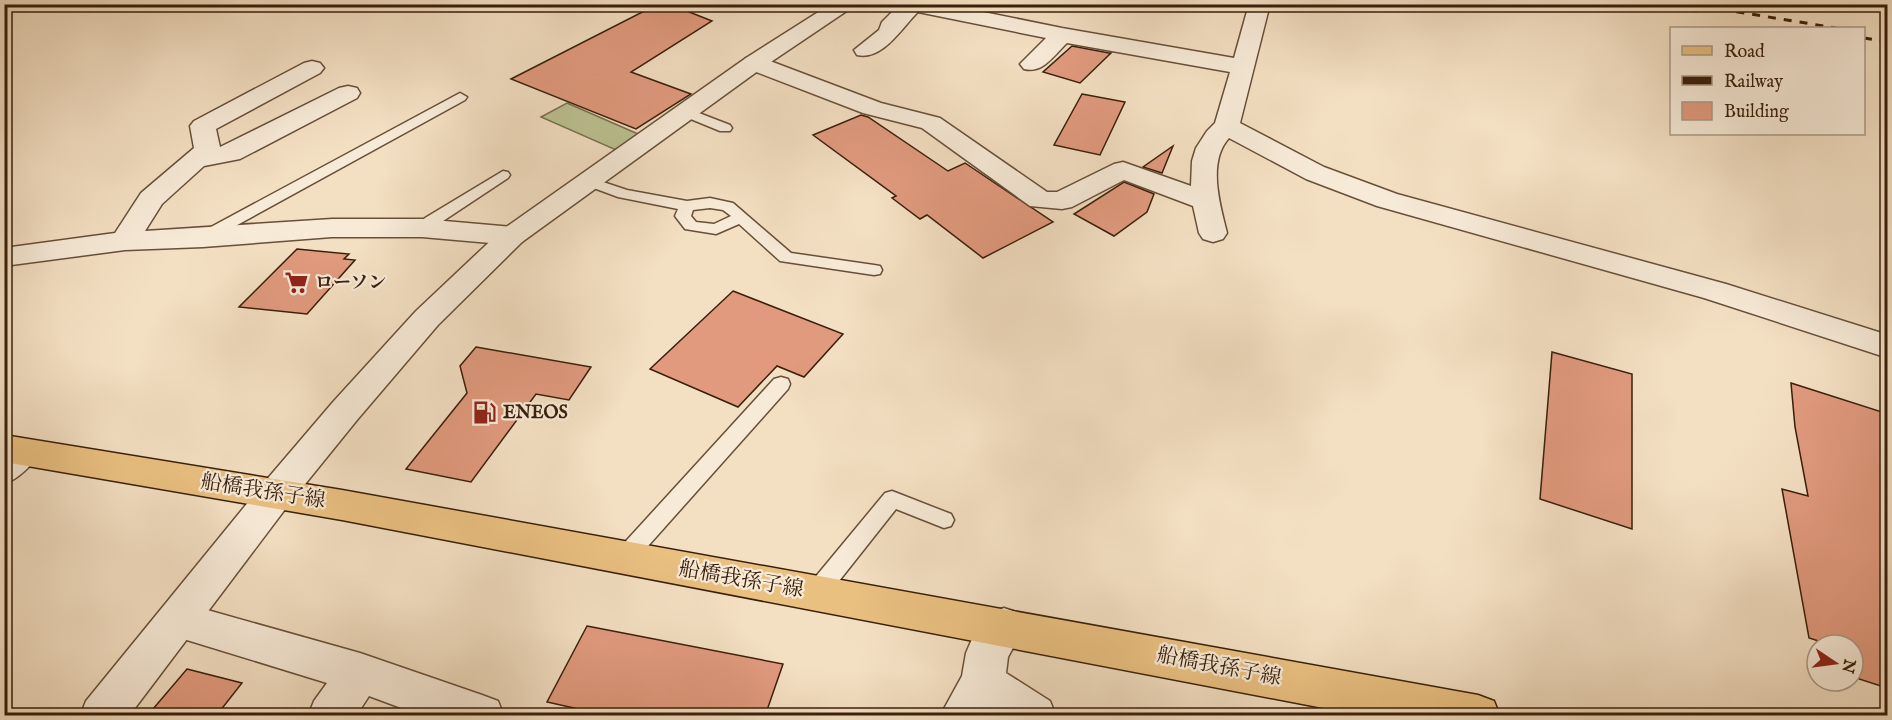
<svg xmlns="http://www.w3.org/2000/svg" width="1892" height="720" viewBox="0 0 1892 720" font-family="'IM FELL English','Noto Serif JP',serif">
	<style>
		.green { fill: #bbc293; stroke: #7a704e; stroke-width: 1.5 }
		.building { fill: #e19a7e; stroke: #391f0a; stroke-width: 1.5 }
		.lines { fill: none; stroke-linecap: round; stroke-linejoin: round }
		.service-casing { stroke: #684f38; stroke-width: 3 }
		.minor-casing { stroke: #684f38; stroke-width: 3 }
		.tertiary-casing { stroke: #684f38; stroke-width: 3 }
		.primary-casing { stroke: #391f0a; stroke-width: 3 }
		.service { fill: #f7ead7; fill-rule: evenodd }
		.minor { fill: #f7ead7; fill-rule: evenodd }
		.tertiary { fill: #f7ead7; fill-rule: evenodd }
		.primary { fill: #eac081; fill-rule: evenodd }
		.rail { stroke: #391f0a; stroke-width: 3; stroke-dasharray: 8 8; stroke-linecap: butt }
		.labels { text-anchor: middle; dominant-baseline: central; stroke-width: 4.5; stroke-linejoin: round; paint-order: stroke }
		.poi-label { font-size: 18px; font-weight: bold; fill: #391f0a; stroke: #f7ead7; text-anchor: start }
		.near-street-label { font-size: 21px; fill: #391f0a; stroke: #f7ead7 }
	</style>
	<rect width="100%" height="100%" fill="#f3dfc2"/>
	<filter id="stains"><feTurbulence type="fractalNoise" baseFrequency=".00333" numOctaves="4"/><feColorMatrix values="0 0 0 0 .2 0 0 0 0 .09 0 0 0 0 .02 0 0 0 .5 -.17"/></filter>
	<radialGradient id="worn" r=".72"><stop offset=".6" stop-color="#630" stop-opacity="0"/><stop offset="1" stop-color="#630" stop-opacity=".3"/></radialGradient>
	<path class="green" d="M 567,103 L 638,134 L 616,150 L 541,117 Z"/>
	<path class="building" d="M 658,4 L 669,4 L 712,21 L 631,72 L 691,94 L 636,129 L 511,79 Z
		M 1072,46 L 1109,53 L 1111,53 L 1080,83 L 1043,72 Z
		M 1082,94 L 1125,102 L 1100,155 L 1054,145 Z
		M 861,115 L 868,117 L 948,171 L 965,163 L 1053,222 L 983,258 L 927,215 L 920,219 L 892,198 L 896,196 L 813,135 Z
		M 1173,146 L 1162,173 L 1143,167 Z
		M 1124,182 L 1154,194 L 1147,212 L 1114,236 L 1074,214 Z
		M 297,249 L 349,254 L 344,259 L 355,260 L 307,314 L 239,307 Z
		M 733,291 L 843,334 L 804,377 L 777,366 L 738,407 L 650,369 Z
		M 476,347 L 591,367 L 569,400 L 536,394 L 471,482 L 406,469 L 467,393 L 460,366 Z
		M 1552,352 L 1632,374 L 1632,529 L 1540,499 Z
		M 1791,383 L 1882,412 L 1885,449 L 1887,449 L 1887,688 L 1853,677 L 1853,645 L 1831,645 L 1809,638 L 1782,489 L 1808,496 L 1795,427 Z
		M 587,626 L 783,664 L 765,716 L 610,716 L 547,702 Z
		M 187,669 L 242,683 L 216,716 L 147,716 Z"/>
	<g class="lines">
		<defs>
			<path id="service" d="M 460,93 L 467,97 L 465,100 L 210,240 L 204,242 L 196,237 L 198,234 Z
				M 686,108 L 730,125 L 732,128 L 730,131 L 720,131 L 681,115 L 679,112 Z
				M 503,171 L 508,172 L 510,175 L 508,178 L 428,231 L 422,233 L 414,228 L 425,218 Z
				M 588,177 L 627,190 L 687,201 L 710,198 L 733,203 L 791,253 L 874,265 L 880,266 L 882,270 L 880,274 L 874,275 L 780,261 L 739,224 L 716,234 L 685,229 L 675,216 L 678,209 L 618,197 L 583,184 L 581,181 L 583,178 ZM 710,208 L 723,210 L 731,216 L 714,224 L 696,222 L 691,216 L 693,210 Z
				M 781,377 L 788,379 L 790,384 L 788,389 L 632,564 L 624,567 L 616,564 L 613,558 L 616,552 L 774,379 Z
				M 30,445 L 37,447 L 40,452 C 34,464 17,480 4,484 L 4,464 L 23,447 Z
				M 892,491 L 951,514 L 954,520 L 951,526 L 944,528 L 896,509 L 824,600 L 816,603 L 808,600 L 805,593 L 808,586 L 885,493 Z"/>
			<path id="minor" d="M 900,4 L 944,4 L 1062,28 L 1234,58 L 1249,4 L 1270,4 L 1240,123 L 1324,167 L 1397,194 L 1726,284 L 1888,335 L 1888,358 L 1704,298 L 1377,206 L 1306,179 L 1229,138 C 1207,162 1220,205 1227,233 L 1223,239 L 1213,242 L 1203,239 L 1199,233 L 1193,206 L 1124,180 L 1072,207 L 1062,209 L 1030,206 L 922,128 L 863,113 L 746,68 L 742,63 L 746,58 L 754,56 L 762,58 L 881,103 L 940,118 L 1047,192 L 1057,192 L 1114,164 L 1123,162 L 1191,186 L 1192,161 L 1196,148 L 1207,131 L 1215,123 L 1230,72 L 1067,43 C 1054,55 1043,74 1024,69 L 1020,64 L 1046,38 L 918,12 C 902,27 883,61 857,55 L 854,50 L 879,30 L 882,22 Z
				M 312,61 L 320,63 L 324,68 L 320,73 L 216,129 L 220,147 L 339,88 L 348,86 L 357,88 L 360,93 L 357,98 L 240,159 L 204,166 L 162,204 L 145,231 L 332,219 L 422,219 L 512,227 L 522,230 L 526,236 L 522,242 L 512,245 L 422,237 L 332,237 L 203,247 L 125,250 L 4,266 L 4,248 L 115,233 L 141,193 L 194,148 L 190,126 L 194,121 L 304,63 Z
				M 179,602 L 360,653 L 482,695 L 498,701 L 504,716 L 423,716 L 369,696 L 356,716 L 308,716 L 314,701 L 327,683 L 164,633 L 158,620 L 164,607 Z
				M 1004,608 L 1019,613 L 1025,626 L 1008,657 L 1006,673 L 1050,701 L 1056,716 L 996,716 L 989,711 L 987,716 L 940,716 L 962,676 L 966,653 L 972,639 L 989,613 Z"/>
			<path id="tertiary" d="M 831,4 L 857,4 L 762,68 L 522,242 L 438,325 L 357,420 L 289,504 L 129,716 L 80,716 L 86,701 L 263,484 L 333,402 L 416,311 L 502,230 L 746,58 Z"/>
			<path id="primary" d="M 4,435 L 342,490 L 1478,695 L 1494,701 L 1500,716 L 1365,716 L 342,520 L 4,462 Z"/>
		</defs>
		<use href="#service" class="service-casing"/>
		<use href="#minor" class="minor-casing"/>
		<use href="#tertiary" class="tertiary-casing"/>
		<use href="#primary" class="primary-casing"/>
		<use href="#service" class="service"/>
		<use href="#minor" class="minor"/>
		<use href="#tertiary" class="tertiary"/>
		<use href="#primary" class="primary"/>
		<path class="rail" d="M 1658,4 L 1697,11
			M 1689,4 L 1836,28
			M 1864,38 L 1888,42"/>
	</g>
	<defs>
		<symbol id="supermarket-bare" viewBox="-9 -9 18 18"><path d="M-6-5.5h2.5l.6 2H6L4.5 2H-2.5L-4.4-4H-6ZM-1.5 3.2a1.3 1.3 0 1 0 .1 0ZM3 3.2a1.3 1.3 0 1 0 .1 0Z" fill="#8f2418" stroke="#f7ead7" stroke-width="2.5" paint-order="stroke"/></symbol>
		<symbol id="fuel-bare" viewBox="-9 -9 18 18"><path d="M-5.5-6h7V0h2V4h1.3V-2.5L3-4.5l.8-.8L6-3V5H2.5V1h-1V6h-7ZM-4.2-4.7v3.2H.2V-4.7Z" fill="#8f2418" stroke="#f7ead7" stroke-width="2.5" paint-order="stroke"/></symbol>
	</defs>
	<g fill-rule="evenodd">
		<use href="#supermarket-bare" x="280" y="266" width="33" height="33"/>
		<use href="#fuel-bare" x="468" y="396" width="33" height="33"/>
	</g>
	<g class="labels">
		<g class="poi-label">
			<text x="315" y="283">ローソン</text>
			<text x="503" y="413">ENEOS</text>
		</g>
		<g class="near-street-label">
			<text transform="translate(263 492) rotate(9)">船橋我孫子線</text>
			<text transform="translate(741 580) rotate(10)">船橋我孫子線</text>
			<text transform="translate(1219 667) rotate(11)">船橋我孫子線</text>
		</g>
	</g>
	<rect width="1892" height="720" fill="none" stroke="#f3dfc2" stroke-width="24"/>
	<rect x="6" y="6" width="1880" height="708" fill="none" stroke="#391f0a" stroke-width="3"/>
	<rect x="12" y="12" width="1868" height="696" fill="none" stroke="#391f0a" stroke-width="1.5"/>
	<rect x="1670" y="27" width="195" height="108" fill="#f7ead7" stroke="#ab9985" stroke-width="1.5"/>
	<rect x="1682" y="46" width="30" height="9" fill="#eac081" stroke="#ab9985" stroke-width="1.5"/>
	<text x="1724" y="57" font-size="18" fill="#391f0a">Road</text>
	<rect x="1682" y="76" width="30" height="9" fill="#391f0a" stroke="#ab9985" stroke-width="1.5"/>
	<text x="1724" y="87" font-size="18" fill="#391f0a">Railway</text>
	<rect x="1682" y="102" width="30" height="18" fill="#e19a7e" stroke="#ab9985" stroke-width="1.5"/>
	<text x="1724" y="117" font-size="18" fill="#391f0a">Building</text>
	<g transform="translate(1835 663) rotate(103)"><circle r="28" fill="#f7ead7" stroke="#ab9985" stroke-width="1.5"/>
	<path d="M0-4.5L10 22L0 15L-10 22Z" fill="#8f2418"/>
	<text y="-9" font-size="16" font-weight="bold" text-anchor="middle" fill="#391f0a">N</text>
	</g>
	<rect width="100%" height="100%" filter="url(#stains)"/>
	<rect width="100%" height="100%" fill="url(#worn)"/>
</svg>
